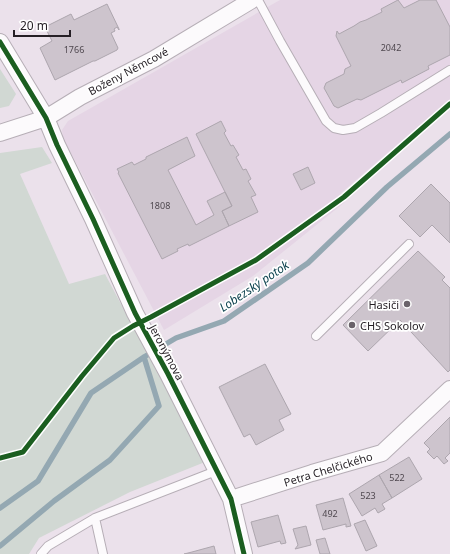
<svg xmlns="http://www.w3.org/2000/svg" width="450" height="554" viewBox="0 0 450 554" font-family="'Noto Sans',sans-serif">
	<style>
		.built { fill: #e5d5e5 }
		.green { fill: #d1d8d3 }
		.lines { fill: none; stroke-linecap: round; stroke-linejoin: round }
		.stream { stroke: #94a8b2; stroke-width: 5.5 }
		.building { fill: #cdc4cd; stroke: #ada6ae }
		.service-casing { stroke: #b6aeb6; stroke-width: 10 }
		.minor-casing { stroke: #b6aeb6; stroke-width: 18 }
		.service { stroke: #fcfafc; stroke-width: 8 }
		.minor { stroke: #fcfafc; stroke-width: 16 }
		.cycleway-casing { stroke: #fff; stroke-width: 8 }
		.cycleway { stroke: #1b5e20; stroke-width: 5 }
		.poi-dot { fill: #6a636a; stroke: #fff; stroke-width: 1.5 }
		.labels { text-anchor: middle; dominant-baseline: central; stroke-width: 3.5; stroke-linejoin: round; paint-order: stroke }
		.number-label { font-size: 9px; fill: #4f484f }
		.street-label { font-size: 11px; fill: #251f25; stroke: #fff }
		.poi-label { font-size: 11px; fill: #251f25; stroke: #fff; text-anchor: end }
		.water-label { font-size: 12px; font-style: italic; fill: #0e434f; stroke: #fff }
	</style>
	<rect width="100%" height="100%" fill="#ebe1eb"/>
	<path class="built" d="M 280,0 L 450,0 L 450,99 L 341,193 L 345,202 L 253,276 L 164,330 L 63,138 L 62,130 L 68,121 Z"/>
	<path class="green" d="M 0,69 L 16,94 L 9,106 L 0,108 Z
		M 42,147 L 52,163 L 20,174 L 69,284 L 105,274 L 205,462 L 130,492 L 39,538 L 29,554 L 0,554 L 0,153 Z"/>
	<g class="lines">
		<path class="stream" d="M 0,508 L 38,481 L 91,393 L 144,357 L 176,338 L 224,321 L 308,263 L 387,187 L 450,134
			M 0,546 L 54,501 L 110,460 L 159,406 L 144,357"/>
	</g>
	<path class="building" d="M 398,0 L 404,8 L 420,0 L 436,0 L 450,27 L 450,55 L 428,66 L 429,69 L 402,83 L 401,80 L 361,100 L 357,99 L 338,108 L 334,106 L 324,88 L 326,83 L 344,74 L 345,69 L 351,66 L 336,36 L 337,31 L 339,34 L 354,26 L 360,22 L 366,20 L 382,12 L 381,9 Z
		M 107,4 L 119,29 L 119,30 L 117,27 L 114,29 L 115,31 L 111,33 L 118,48 L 117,50 L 95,61 L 93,61 L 55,80 L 40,48 L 52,41 L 45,27 L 71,14 L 74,20 Z
		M 221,121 L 226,131 L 224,133 L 231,146 L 233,145 L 239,155 L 236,157 L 243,170 L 246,169 L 251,179 L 248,181 L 256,195 L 251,197 L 258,212 L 229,226 L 222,211 L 232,206 L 196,134 Z
		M 187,137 L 195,156 L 168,170 L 196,225 L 214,215 L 207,201 L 225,192 L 232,206 L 222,211 L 229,226 L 189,246 L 188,244 L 177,249 L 178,251 L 162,259 L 118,173 L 119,172 L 117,169 L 132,162 L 134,165 L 146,159 L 146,157 Z
		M 308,167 L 315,183 L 301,190 L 293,174 Z
		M 431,184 L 450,203 L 450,243 L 432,225 L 420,237 L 399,216 Z
		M 418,251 L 445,277 L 442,280 L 450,288 L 450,370 L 448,372 L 400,320 L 368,351 L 343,325 Z
		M 265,364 L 291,414 L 279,420 L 284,430 L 256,445 L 250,434 L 244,437 L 219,387 Z
		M 450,417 L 450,453 L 445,458 L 448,461 L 444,464 L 437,456 L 434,459 L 427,452 L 430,449 L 424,443 Z
		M 409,457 L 422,479 L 392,498 L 379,475 Z
		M 379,475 L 392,498 L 382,504 L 385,509 L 378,513 L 375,508 L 362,516 L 349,494 Z
		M 343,498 L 351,526 L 346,527 L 346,524 L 323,530 L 316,505 Z
		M 278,515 L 286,543 L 281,544 L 280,541 L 258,547 L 251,522 Z
		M 365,520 L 377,546 L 366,551 L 354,524 Z
		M 306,526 L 311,545 L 295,549 L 298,545 L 293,529 Z
		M 325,538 L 330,554 L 320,554 L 316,540 Z
		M 214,546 L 216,554 L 184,554 L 192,552 Z"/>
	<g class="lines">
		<defs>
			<path id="service" d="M 258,0 L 280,41 L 326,121 L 334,128 L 343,130 L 355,128 L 381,113 L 450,70
				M 316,336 L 409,244
				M 95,518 L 103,554
				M 41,554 L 48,546 L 95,518 L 216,471"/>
			<path id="minor" d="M 0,42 L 46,118 L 57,145 L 93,219 L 135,313 L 168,374 L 231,499 L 244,554
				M 0,133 L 46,118 L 80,97 L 154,59 L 252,0
				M 231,499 L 312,473 L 382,453 L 450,389"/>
		</defs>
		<use href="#service" class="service-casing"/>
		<use href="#minor" class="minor-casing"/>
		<use href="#service" class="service"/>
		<use href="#minor" class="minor"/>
		<defs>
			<path id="cycleway" d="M 0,42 L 46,118 L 57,145 L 93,219 L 135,313 L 168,374 L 231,499 L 244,554
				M 0,458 L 23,452 L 82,376 L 114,338 L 133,326 L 151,317 L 256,260 L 344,197 L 450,104"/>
		</defs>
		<use href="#cycleway" class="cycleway-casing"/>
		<use href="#cycleway" class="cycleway"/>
	</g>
	<g class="poi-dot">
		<circle cx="407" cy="304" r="4"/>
		<circle cx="352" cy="325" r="4"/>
	</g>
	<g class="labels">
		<g class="number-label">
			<text x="391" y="47">2042</text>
			<text x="74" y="49">1766</text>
			<text x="160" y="205">1808</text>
			<text x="397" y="477">522</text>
			<text x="368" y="495">523</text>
			<text x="330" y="513">492</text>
		</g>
		<g class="street-label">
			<text transform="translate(128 71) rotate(-28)">Boženy Němcové</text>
			<text transform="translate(167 352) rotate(62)">Jeronýmova</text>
			<text transform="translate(328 469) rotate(-17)">Petra Chelčického</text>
		</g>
		<g class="poi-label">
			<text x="399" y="304">Hasiči</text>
			<text x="360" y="325" text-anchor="start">CHS Sokolov</text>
		</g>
		<g class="water-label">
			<text transform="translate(254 286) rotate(-34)">Lobezský potok</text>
		</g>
	</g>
	<path d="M14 30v6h56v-6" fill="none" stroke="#251f25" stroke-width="2"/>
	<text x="20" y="30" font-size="12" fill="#251f25" stroke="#ffffff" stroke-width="3" paint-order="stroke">20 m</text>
</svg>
